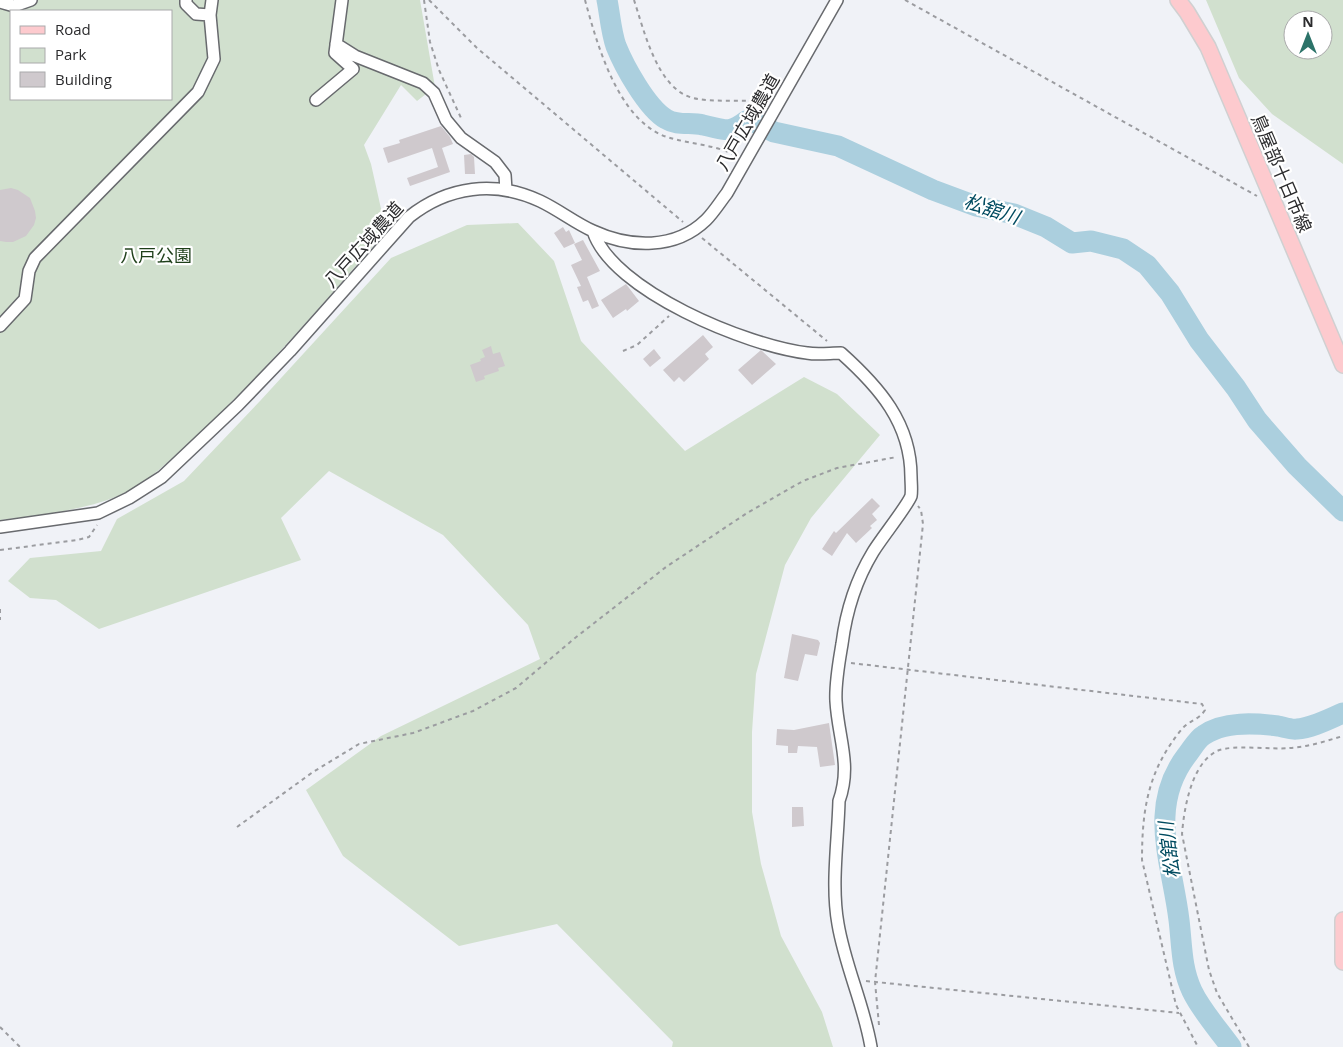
<svg xmlns="http://www.w3.org/2000/svg" width="1343" height="1047" viewBox="0 0 1343 1047" font-family="'Open Sans','Noto Sans JP',sans-serif">
	<style>
		.green { fill: #d1e0ce; fill-rule: evenodd }
		.lines { fill: none; stroke-linecap: round; stroke-linejoin: round }
		.river { stroke: #abcfde; stroke-width: 21 }
		.building { fill: #cfc9cd }
		.minor-casing { stroke: #686a6e; stroke-width: 14 }
		.major-casing { stroke: #d0d0d1; stroke-width: 18 }
		.path { stroke: #9b9ca0; stroke-width: 2; stroke-dasharray: 4 4; stroke-linecap: butt }
		.minor { stroke: #fff; stroke-width: 11 }
		.major { stroke: #fdcace; stroke-width: 15 }
		.labels { text-anchor: middle; dominant-baseline: central; stroke-width: 4.5; stroke-linejoin: round; paint-order: stroke }
		.street-label { font-size: 18px; fill: #2b2b2d; stroke: #fff }
		.park-label { font-size: 18px; fill: #1e3f19; stroke: #fff }
		.water-label { font-size: 19px; font-style: italic; fill: #004b60; stroke: #fff }
	</style>
	<rect width="100%" height="100%" fill="#f0f2f7"/>
	<path class="green" d="M 0,0 L 420,0 L 435,87 L 417,101 L 401,85 L 364,145 L 371,164 L 386,231 C 324,303 263,374 193,439 C 170,459 148,484 118,496 C 80,511 40,515 0,520 ZM 11,11 L 171,11 L 171,99 L 11,99 Z
		M 1206,0 L 1343,0 L 1343,164 L 1272,114 L 1239,78 ZM 1293,20 L 1323,20 L 1323,50 L 1293,50 Z
		M 518,223 L 554,261 L 581,341 L 685,451 L 804,377 L 837,394 L 880,435 L 811,518 L 785,565 L 756,674 L 752,732 L 752,812 L 761,864 L 781,936 L 822,1012 L 833,1047 L 672,1047 L 673,1042 L 557,924 L 459,946 L 343,856 L 306,790 L 381,736 L 540,659 L 528,625 L 443,535 L 329,471 L 281,518 L 301,560 L 99,629 L 56,600 L 30,598 L 8,581 L 30,558 L 101,551 L 117,519 L 184,481 L 260,401 L 391,258 L 467,225 Z"/>
	<g class="lines">
		<path class="river" d="M 607,0 C 610,15 611,32 616,46 C 624,66 647,108 666,119 C 677,126 691,122 703,125 C 724,129 728,135 746,121 L 754,122 L 774,132 L 838,146 L 933,190 L 976,206 L 1014,214 L 1046,227 L 1072,243 L 1091,241 L 1123,249 L 1147,265 L 1170,293 L 1199,340 L 1236,388 L 1257,420 L 1297,466 L 1343,511
			M 1231,1047 C 1218,1029 1201,1010 1192,991 C 1181,968 1182,944 1179,920 C 1172,862 1147,807 1187,755 C 1192,749 1197,739 1204,735 C 1224,721 1255,723 1278,726 C 1284,727 1291,730 1297,729 C 1312,728 1329,719 1343,713"/>
	</g>
	<path class="building" d="M 441,126 L 450,137 L 453,144 L 442,148 L 450,172 L 410,186 L 407,178 L 438,167 L 432,148 L 388,163 L 383,148 L 400,143 L 399,140 Z
		M 471,154 L 474,157 L 475,174 L 465,174 L 464,155 Z
		M 11,188 L 18,190 L 30,198 L 35,211 L 36,218 L 34,225 L 26,236 L 13,242 L 6,242 L 0,241 L 0,190 Z
		M 563,227 L 566,232 L 569,230 L 575,243 L 564,248 L 554,233 Z
		M 583,240 L 600,271 L 587,277 L 599,306 L 592,309 L 588,300 L 583,302 L 577,287 L 581,286 L 571,265 L 582,260 L 574,244 Z
		M 626,284 L 639,301 L 627,311 L 626,309 L 613,318 L 601,300 Z
		M 703,335 L 713,347 L 705,354 L 709,359 L 684,382 L 679,377 L 674,382 L 663,370 Z
		M 491,346 L 493,354 L 500,352 L 505,366 L 498,368 L 499,371 L 484,376 L 485,379 L 476,382 L 470,365 L 481,361 L 480,359 L 485,357 L 482,350 Z
		M 654,349 L 661,358 L 650,367 L 643,359 Z
		M 761,350 L 776,364 L 752,385 L 738,370 Z
		M 872,498 L 880,506 L 872,514 L 877,520 L 870,526 L 872,528 L 856,543 L 847,533 L 832,556 L 822,549 L 834,531 L 836,533 Z
		M 792,634 L 818,640 L 820,643 L 817,656 L 805,654 L 798,681 L 784,678 Z
		M 829,723 L 835,765 L 820,767 L 817,747 L 798,746 L 797,753 L 788,753 L 788,746 L 776,745 L 777,729 L 794,730 Z
		M 792,807 L 803,807 L 804,826 L 792,827 Z"/>
	<g class="lines">
		<defs>
			<path id="minor" d="M 186,0 L 186,4 L 196,14 L 210,15
				M 0,2 L 14,6 L 31,0
				M 336,44 L 355,56 L 423,83 L 434,93 L 446,120 L 461,138 L 495,162 L 505,175 L 506,190
				M 316,100 L 353,69 L 335,53 L 342,0
				M 593,231 C 612,291 748,346 807,353 C 818,355 830,353 841,353 C 879,387 911,423 911,477 C 911,482 912,490 911,496 C 908,505 880,540 873,552 C 856,580 846,612 842,644 C 839,662 835,683 836,701 C 838,738 852,764 839,801 C 838,841 831,885 838,924 C 845,966 864,1005 871,1047
				M 0,326 L 25,299 L 29,271 L 35,258 L 198,92 L 214,59 L 210,15 L 212,0
				M 0,527 L 98,513 L 129,498 L 162,477 L 238,405 L 290,351 L 409,217 C 448,186 495,180 540,201 C 559,210 575,223 593,231 C 630,248 675,250 706,220 C 714,212 720,202 727,193 L 837,0"/>
			<path id="major" d="M 1178,0 L 1187,12 L 1208,47 L 1343,365
				M 1343,920 L 1343,962"/>
		</defs>
		<use href="#minor" class="minor-casing"/>
		<use href="#major" class="major-casing"/>
		<path class="path" d="M 424,0 L 430,42 L 439,70 L 461,118
			M 429,0 L 477,48 L 683,222
			M 585,0 C 597,44 617,117 664,136 C 687,144 713,144 735,155
			M 634,0 C 644,30 657,89 693,98 C 716,103 742,99 766,102
			M 905,0 L 1257,196
			M 702,238 L 827,341
			M 623,351 L 637,345 L 669,316
			M 0,550 L 77,540 L 89,537 L 97,525
			M 0,609 L 0,620
			M 851,663 L 1202,704 L 1205,710 C 1199,720 1188,721 1182,729 C 1148,770 1142,809 1142,860 L 1176,1005 L 1198,1047
			M 237,827 L 313,772 L 359,744 L 413,733 L 473,711 L 516,688 L 575,638 L 666,567 L 747,513 L 803,481 L 837,468 L 897,457
			M 866,981 L 1179,1013
			M 879,1025 L 875,982 L 923,524 L 921,510 L 918,506
			M 0,1027 L 20,1047
			M 1249,1047 L 1217,993 L 1209,970 L 1182,834 C 1184,809 1191,764 1217,751 C 1232,744 1272,750 1290,748 C 1308,747 1326,741 1343,736"/>
		<use href="#minor" class="minor"/>
		<use href="#major" class="major"/>
	</g>
	<g class="labels">
		<g class="street-label">
			<text transform="translate(747 122) rotate(-60)">八戸広域農道</text>
			<text transform="translate(1282 173) rotate(67)">鳥屋部十日市線</text>
			<text transform="translate(363 244) rotate(-48)">八戸広域農道</text>
		</g>
		<g class="park-label">
			<text x="156" y="255">八戸公園</text>
		</g>
		<g class="water-label">
			<text transform="translate(992 209) rotate(18)">松舘川</text>
			<text transform="translate(1169 850) rotate(-97)">松舘川</text>
		</g>
	</g>
	<rect x="10" y="10" width="162" height="90" fill="#ffffff" stroke="#aaaaab"/>
	<rect x="20" y="26" width="25" height="8" fill="#fdcace" stroke="#aaaaab"/>
	<text x="55" y="35" font-size="15" fill="#2b2b2d">Road</text>
	<rect x="20" y="48" width="25" height="15" fill="#d1e0ce" stroke="#aaaaab"/>
	<text x="55" y="60" font-size="15" fill="#2b2b2d">Park</text>
	<rect x="20" y="72" width="25" height="15" fill="#cfc9cd" stroke="#aaaaab"/>
	<text x="55" y="85" font-size="15" fill="#2b2b2d">Building</text>
	<g transform="translate(1308 35)"><circle r="24" fill="#ffffff" stroke="#aaaaab"/>
	<path d="M0-4L9 19L0 12L-9 19Z" fill="#2c7369"/>
	<text y="-8" font-size="14" font-weight="bold" text-anchor="middle" fill="#2b2b2d">N</text>
	</g>
</svg>
